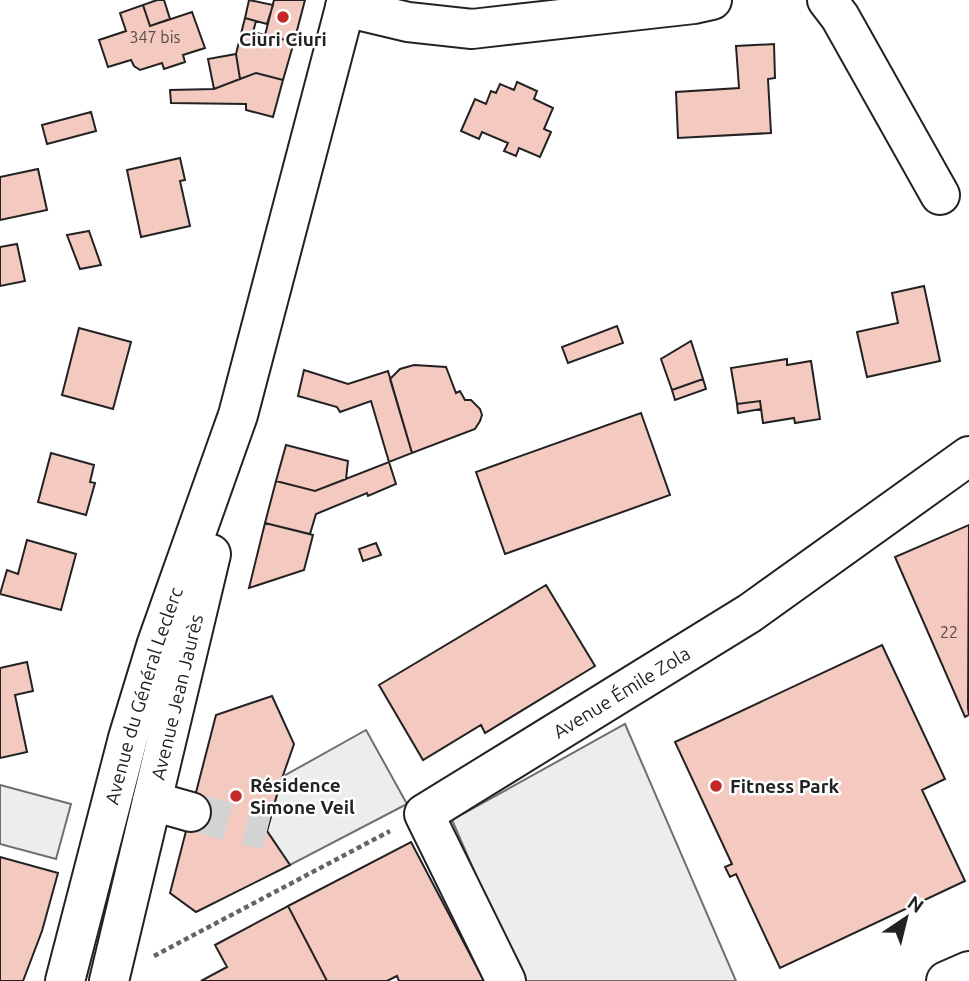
<svg xmlns="http://www.w3.org/2000/svg" width="969" height="981" viewBox="0 0 969 981" font-family="Ubuntu,sans-serif">
	<style>
		.parking { fill: #ededed; stroke: #6f6f6f; stroke-width: 2 }
		.building { fill: #f3c9c0; stroke: #222; stroke-width: 2 }
		.lines { fill: none; stroke-linecap: round; stroke-linejoin: round }
		.minor-tunnel { stroke: #d3d3d3; stroke-width: 38; stroke-dasharray: 38 19; stroke-linecap: butt }
		.minor-casing { stroke: #222; stroke-width: 42 }
		.major-casing { stroke: #222; stroke-width: 42 }
		.path { stroke: #646464; stroke-width: 4.5; stroke-dasharray: 5 3.5; stroke-linecap: butt }
		.minor { stroke: #fff; stroke-width: 38 }
		.major { stroke: #fff; stroke-width: 38 }
		.poi-dot { fill: #c62828; stroke: #fff; stroke-width: 2.5 }
		.labels { text-anchor: middle; dominant-baseline: central; stroke-width: 5; stroke-linejoin: round; paint-order: stroke }
		.number-label { font-size: 16px; fill: #564c4a }
		.poi-label { font-size: 19px; font-weight: bold; fill: #222; stroke: #fff; text-anchor: start }
		.street-label { font-size: 19px; fill: #222; stroke: #fff }
	</style>
	<rect width="100%" height="100%" fill="#fff"/>
	<path class="parking" d="M 625,724 L 736,981 L 522,981 L 452,820 Z
		M 366,730 L 407,804 L 290,865 L 267,831 L 282,777 Z
		M 0,785 L 71,804 L 56,859 L 0,844 Z"/>
	<path class="building" d="M 157,0 L 164,0 L 170,19 L 150,26 L 143,5 Z
		M 249,0 L 273,5 L 267,24 L 245,18 Z
		M 274,0 L 305,0 L 294,42 L 265,35 Z
		M 143,5 L 150,26 L 192,12 L 205,48 L 183,55 L 185,62 L 164,69 L 162,63 L 140,70 L 134,66 L 131,60 L 108,67 L 99,40 L 126,31 L 120,13 Z
		M 245,18 L 256,21 L 253,32 L 294,42 L 283,80 L 256,73 L 240,79 L 236,54 Z
		M 774,44 L 775,78 L 768,79 L 771,133 L 678,138 L 676,92 L 739,88 L 736,46 Z
		M 236,54 L 240,79 L 214,89 L 208,59 Z
		M 256,73 L 283,80 L 273,117 L 246,110 L 246,104 L 171,103 L 170,90 L 214,89 Z
		M 517,82 L 537,91 L 534,99 L 553,108 L 544,129 L 551,132 L 540,157 L 519,148 L 516,156 L 504,151 L 508,143 L 482,132 L 479,139 L 461,131 L 475,99 L 486,104 L 491,91 L 496,93 L 500,84 L 514,90 Z
		M 91,112 L 96,131 L 47,144 L 42,125 Z
		M 180,158 L 185,180 L 180,181 L 190,226 L 141,237 L 127,170 Z
		M 38,169 L 47,210 L 0,220 L 0,177 Z
		M 89,231 L 101,265 L 80,269 L 67,235 Z
		M 17,244 L 25,281 L 0,286 L 0,247 Z
		M 924,286 L 940,361 L 867,377 L 857,332 L 898,323 L 892,293 Z
		M 617,326 L 623,343 L 568,363 L 562,347 Z
		M 79,328 L 131,342 L 113,409 L 62,395 Z
		M 691,341 L 703,379 L 672,390 L 661,359 Z
		M 787,359 L 787,365 L 811,361 L 820,419 L 795,423 L 794,418 L 763,423 L 760,401 L 737,404 L 731,368 Z
		M 414,365 L 446,367 L 456,393 L 460,391 L 465,400 L 471,400 L 480,409 L 482,415 L 480,421 L 475,429 L 412,453 L 390,379 L 400,369 Z
		M 304,370 L 348,384 L 388,371 L 412,453 L 389,462 L 371,401 L 340,412 L 337,407 L 298,396 Z
		M 703,379 L 706,389 L 675,400 L 672,390 Z
		M 760,401 L 761,409 L 738,413 L 737,404 Z
		M 641,413 L 670,495 L 505,554 L 476,472 Z
		M 286,445 L 348,461 L 346,479 L 315,491 L 276,481 Z
		M 51,453 L 94,465 L 90,482 L 95,483 L 86,515 L 38,502 Z
		M 389,462 L 396,484 L 368,496 L 367,493 L 316,514 L 310,534 L 265,523 L 276,481 L 315,491 Z
		M 265,523 L 313,535 L 304,570 L 249,588 Z
		M 969,525 L 968,708 L 969,715 L 965,717 L 895,557 Z
		M 27,540 L 76,554 L 61,610 L 0,594 L 7,570 L 18,574 Z
		M 376,543 L 381,555 L 363,561 L 359,549 Z
		M 546,585 L 595,666 L 485,733 L 481,725 L 423,760 L 379,685 Z
		M 882,645 L 945,779 L 922,790 L 965,881 L 780,968 L 736,874 L 730,877 L 725,867 L 732,864 L 675,742 Z
		M 27,662 L 33,691 L 15,695 L 27,752 L 0,758 L 0,668 Z
		M 272,696 L 294,744 L 279,787 L 267,831 L 290,865 L 196,912 L 170,893 L 216,715 Z
		M 411,842 L 484,981 L 399,981 L 397,976 L 387,981 L 327,981 L 288,906 Z
		M 0,857 L 58,873 L 42,931 L 23,981 L 0,981 Z
		M 288,906 L 327,981 L 201,981 L 227,967 L 215,945 Z"/>
	<g class="lines">
		<path class="minor-tunnel" d="M 191,812 L 267,831"/>
		<defs>
			<g id="minor">
				<path d="M 827,0 L 840,17 L 940,195"/>
				<path d="M 345,7 L 408,22 L 472,29 L 694,4 L 712,0"/>
				<path d="M 152,801 L 191,812"/>
				<path id="s1" d="M 506,981 L 424,814 L 750,613 L 969,456"/>
				<path d="M 946,981 L 969,971"/>
			</g>
			<g id="major">
				<path id="s2" d="M 65,981 L 128,738 L 157,643 L 238,415 L 347,0"/>
				<path id="s3" d="M 109,981 L 211,554"/>
			</g>
		</defs>
		<use href="#minor" class="minor-casing"/>
		<use href="#major" class="major-casing"/>
		<path class="path" d="M 154,956 L 390,831"/>
		<use href="#minor" class="minor"/>
		<use href="#major" class="major"/>
	</g>
	<g class="poi-dot">
		<circle cx="283" cy="17" r="7"/>
		<circle cx="716" cy="786" r="7"/>
		<circle cx="236" cy="796" r="7"/>
	</g>
	<g class="labels">
		<g class="number-label">
			<text x="155" y="37">347 bis</text>
			<text x="949" y="632">22</text>
		</g>
		<g class="poi-label">
			<text x="283" y="39" text-anchor="middle">Ciuri Ciuri</text>
			<text x="250" y="785">Résidence<tspan x="250" dy="22">Simone Veil</tspan></text>
			<text x="730" y="786">Fitness Park</text>
		</g>
		<g class="street-label">
			<text stroke="none"><textPath href="#s1" startOffset="418">Avenue Émile Zola</textPath></text>
			<text stroke="none"><textPath href="#s2" startOffset="296">Avenue du Général Leclerc</textPath></text>
			<text stroke="none"><textPath href="#s3" startOffset="292">Avenue Jean Jaurès</textPath></text>
		</g>
	</g>
	<g transform="translate(906 918) rotate(35)" stroke="#ffffff" stroke-width="5" paint-order="stroke">
	<path d="M0-5L12 26L0 18L-12 26Z" fill="#222222"/>
	<text y="-10" font-size="19" font-weight="bold" text-anchor="middle" fill="#222222">N</text>
	</g>
</svg>
